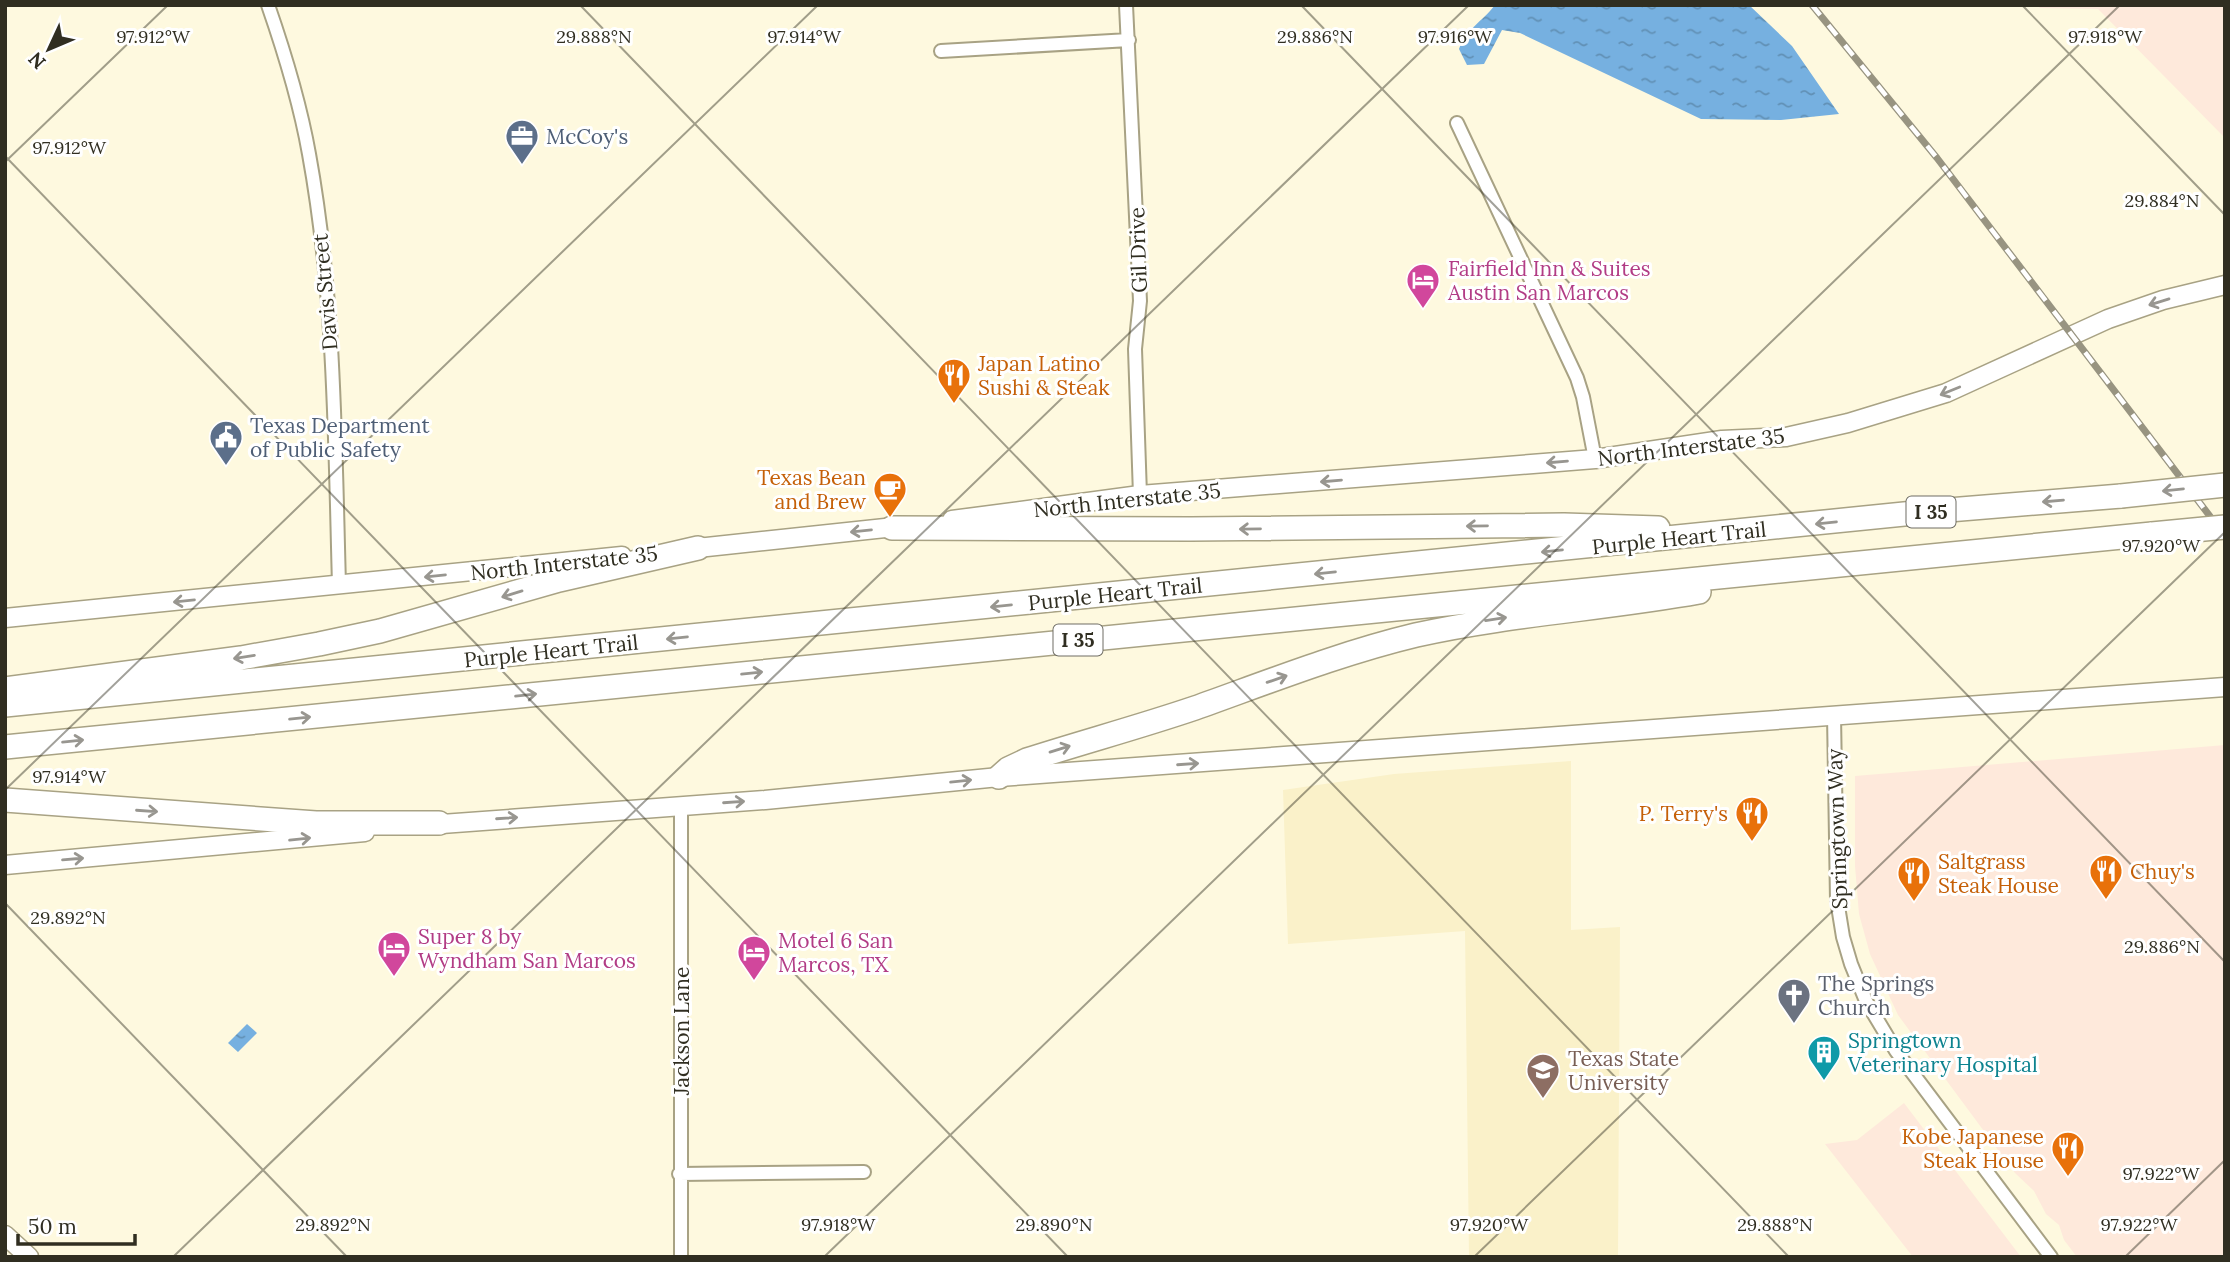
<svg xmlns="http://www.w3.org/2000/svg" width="2230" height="1262" viewBox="0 0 2230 1262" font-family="Lora,serif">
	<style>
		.commercial { fill: #fee9db }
		.built { fill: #faf1c9 }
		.water { fill: url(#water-ripples) }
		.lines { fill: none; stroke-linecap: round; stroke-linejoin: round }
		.street-casing { stroke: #a8a284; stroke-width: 16 }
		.secondary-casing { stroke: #a8a284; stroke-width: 21 }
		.highway-casing { stroke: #a8a284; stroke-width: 26 }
		.street { stroke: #fff; stroke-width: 12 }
		.secondary { stroke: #fff; stroke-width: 18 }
		.highway { stroke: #fff; stroke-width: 23 }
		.rail-casing { stroke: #989481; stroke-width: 7 }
		.rail { stroke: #fff; stroke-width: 4.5; stroke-dasharray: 13; stroke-linecap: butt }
		.highway-bridge-casing { stroke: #a8a284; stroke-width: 26; stroke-linecap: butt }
		.highway-bridge { stroke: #fff; stroke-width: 23 }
		.oneway { stroke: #989690 }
		.ticks { fill: none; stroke: #302e21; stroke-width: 2; stroke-opacity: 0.45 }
		.labels { text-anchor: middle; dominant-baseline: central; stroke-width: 6; stroke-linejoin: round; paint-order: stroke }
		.shield { fill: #fff; stroke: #6e6d64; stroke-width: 2 }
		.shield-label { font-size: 19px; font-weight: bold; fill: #302e21 }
		.service-label { font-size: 21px; fill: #4e5e75; stroke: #fff; text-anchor: start }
		.street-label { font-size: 21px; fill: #302e21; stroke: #fff }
		.hotel-label { font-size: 21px; fill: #b23c85; stroke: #fff; text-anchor: start }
		.food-label { font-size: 21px; fill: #c56008; stroke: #fff; text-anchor: start }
		.worship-label { font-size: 21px; fill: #5b616d; stroke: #fff; text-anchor: start }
		.culture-label { font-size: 21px; fill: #0d838f; stroke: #fff; text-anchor: start }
		.education-label { font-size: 21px; fill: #785e54; stroke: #fff; text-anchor: start }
		.ticks-label { font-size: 18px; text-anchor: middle; fill: #302e21; stroke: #fff; stroke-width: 6; stroke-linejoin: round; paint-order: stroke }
	</style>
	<defs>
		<pattern id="water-ripples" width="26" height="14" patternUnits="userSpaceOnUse" patternTransform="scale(1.75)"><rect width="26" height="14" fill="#76b0e0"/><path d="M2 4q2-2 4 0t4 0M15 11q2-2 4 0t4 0" fill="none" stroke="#6190b5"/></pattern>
	</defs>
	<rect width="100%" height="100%" fill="#fef9df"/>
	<path class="commercial" d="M 2037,5 L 2225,5 L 2225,138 L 2098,9 L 2040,8 Z
		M 2225,745 L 2225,1257 L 2077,1257 L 2064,1240 L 2059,1225 L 2046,1214 L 2034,1191 L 2015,1173 L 1898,1015 L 1870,954 L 1859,914 L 1855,866 L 1855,776 Z
		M 1904,1103 L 2021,1257 L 1913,1257 L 1825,1144 L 1857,1140 Z"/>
	<path class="built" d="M 1571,761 L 1571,930 L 1620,927 L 1618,1257 L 1469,1257 L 1465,931 L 1288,944 L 1283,790 L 1394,774 Z"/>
	<path class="water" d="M 1495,5 L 1749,5 L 1792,46 L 1839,114 L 1781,120 L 1701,119 L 1520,33 L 1502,30 L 1484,64 L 1467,65 L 1459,49 C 1466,29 1482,22 1495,5 Z
		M 247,1024 L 257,1033 L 238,1052 L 228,1043 Z"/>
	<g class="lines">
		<defs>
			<path id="street" d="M 268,5 C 285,54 300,103 309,154 C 335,296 335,442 339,585
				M 1126,5 L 1140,301 L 1135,349 L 1140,495
				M 941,51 L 1129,40
				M 1457,123 L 1577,378 L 1583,397 L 1595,459
				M 1834,715 L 1837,900 L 1843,937 L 1851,964 L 1866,1001 L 1896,1051 L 2051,1257
				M 679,1174 L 864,1172
				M 681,1257 L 681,805"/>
			<path id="secondary" d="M 952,520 L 1140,495 L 1595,459 L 1722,440 L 1786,437 L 1848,423 L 1946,393 L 2108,319 L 2163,300 L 2225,285
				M 688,549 L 904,526
				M 5,618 L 622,556
				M 428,825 L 765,800 L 999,777 L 2225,687
				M 5,865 L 365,832
				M 5,1235 L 29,1257"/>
			<path id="highway" d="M 892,528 L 1191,529 L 1564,525 L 1658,528
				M 5,689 L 241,658 L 319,644 L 380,631 L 559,580 L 698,548
				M 5,705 L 1924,512 L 2121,496
				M 5,747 L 2152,534
				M 999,777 L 1008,769 L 1027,760 C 1083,742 1139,727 1195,708 C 1268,682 1341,653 1416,635 C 1510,614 1605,609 1699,592
				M 5,800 L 316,823 L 439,823"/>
		</defs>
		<use href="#street" class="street-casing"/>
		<use href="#secondary" class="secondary-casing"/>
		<use href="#highway" class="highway-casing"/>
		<use href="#street" class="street"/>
		<use href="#secondary" class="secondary"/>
		<use href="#highway" class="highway"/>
		<defs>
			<path id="rail" d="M 1812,5 L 1937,158 L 2225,536"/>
		</defs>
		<use href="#rail" class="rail-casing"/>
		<use href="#rail" class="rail"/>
		<defs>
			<path id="highway-bridge" d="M 2121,496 L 2225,485
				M 2152,534 L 2225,527"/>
		</defs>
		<use href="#highway-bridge" class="highway-bridge-casing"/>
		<use href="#highway-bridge" class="highway-bridge"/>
	</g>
	<defs><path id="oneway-shaft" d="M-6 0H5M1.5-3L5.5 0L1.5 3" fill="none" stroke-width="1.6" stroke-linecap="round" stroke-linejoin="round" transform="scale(1.75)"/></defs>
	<g class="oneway">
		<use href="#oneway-shaft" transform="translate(2159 302) rotate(163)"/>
		<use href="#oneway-shaft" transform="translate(1950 391) rotate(158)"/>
		<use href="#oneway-shaft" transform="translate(1557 462) rotate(175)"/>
		<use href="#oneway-shaft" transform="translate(1331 481) rotate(175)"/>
		<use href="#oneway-shaft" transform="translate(2173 490) rotate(174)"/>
		<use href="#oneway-shaft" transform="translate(2053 501) rotate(175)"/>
		<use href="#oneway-shaft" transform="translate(1826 523) rotate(174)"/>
		<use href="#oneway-shaft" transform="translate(1477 526) rotate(179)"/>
		<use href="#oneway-shaft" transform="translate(1250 529) rotate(179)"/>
		<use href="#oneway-shaft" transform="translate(861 531) rotate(174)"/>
		<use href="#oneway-shaft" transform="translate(1552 551) rotate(174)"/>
		<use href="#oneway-shaft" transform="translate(1325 573) rotate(174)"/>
		<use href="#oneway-shaft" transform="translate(435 576) rotate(174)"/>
		<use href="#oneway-shaft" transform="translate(512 594) rotate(163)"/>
		<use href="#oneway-shaft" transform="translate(184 601) rotate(174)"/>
		<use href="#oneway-shaft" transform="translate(1001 606) rotate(174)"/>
		<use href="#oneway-shaft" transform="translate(1496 619) rotate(-9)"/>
		<use href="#oneway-shaft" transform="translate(677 638) rotate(174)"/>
		<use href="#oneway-shaft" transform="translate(244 657) rotate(171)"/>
		<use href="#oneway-shaft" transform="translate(752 673) rotate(-6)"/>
		<use href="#oneway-shaft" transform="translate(1277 679) rotate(-19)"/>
		<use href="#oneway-shaft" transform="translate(526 695) rotate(-6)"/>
		<use href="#oneway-shaft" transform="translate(300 718) rotate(-6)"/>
		<use href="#oneway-shaft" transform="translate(73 741) rotate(-6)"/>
		<use href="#oneway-shaft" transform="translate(1060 749) rotate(-17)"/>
		<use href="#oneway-shaft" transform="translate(1188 764) rotate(-4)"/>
		<use href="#oneway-shaft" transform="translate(961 781) rotate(-6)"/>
		<use href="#oneway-shaft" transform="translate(734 802) rotate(-4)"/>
		<use href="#oneway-shaft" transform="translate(147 811) rotate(4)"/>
		<use href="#oneway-shaft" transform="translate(507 818) rotate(-4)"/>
		<use href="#oneway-shaft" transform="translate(300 839) rotate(-6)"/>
		<use href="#oneway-shaft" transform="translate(73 859) rotate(-5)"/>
	</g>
	<path class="ticks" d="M 580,5 L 1789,1257M 1301,5 L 2225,962M 2022,5 L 2225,215M 5,156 L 1068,1257M 5,162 L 168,5M 5,790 L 818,5M 5,903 L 347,1257M 173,1257 L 1469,5M 824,1257 L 2120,5M 1474,1257 L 2225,532M 2125,1257 L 2225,1160"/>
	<defs>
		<symbol id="office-pin" viewBox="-11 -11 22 30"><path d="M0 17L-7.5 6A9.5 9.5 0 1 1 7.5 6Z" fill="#5c6f8a" stroke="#fff"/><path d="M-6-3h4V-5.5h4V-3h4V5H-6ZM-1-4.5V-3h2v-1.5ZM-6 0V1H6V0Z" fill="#fff"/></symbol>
		<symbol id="hotel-pin" viewBox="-11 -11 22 30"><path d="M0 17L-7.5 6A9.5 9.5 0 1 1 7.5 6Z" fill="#d1479c" stroke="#fff"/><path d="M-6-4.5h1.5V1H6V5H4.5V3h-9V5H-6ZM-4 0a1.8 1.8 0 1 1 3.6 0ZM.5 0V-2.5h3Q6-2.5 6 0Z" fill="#fff"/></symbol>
		<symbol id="restaurant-pin" viewBox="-11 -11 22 30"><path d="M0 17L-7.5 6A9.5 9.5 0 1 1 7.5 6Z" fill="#e8710a" stroke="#fff"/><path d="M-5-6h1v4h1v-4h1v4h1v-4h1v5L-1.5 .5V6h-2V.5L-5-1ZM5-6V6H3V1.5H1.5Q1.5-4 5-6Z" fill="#fff"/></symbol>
		<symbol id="civic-pin" viewBox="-11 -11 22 30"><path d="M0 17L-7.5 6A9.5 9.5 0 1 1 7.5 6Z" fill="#5c6f8a" stroke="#fff"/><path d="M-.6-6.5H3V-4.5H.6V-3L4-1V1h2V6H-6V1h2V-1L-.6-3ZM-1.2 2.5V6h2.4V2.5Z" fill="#fff"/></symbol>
		<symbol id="cafe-pin" viewBox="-11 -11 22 30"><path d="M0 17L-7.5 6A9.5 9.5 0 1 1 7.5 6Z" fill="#e8710a" stroke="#fff"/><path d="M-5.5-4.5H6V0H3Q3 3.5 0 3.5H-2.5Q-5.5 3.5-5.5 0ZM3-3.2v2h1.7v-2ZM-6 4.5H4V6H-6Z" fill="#fff"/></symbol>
		<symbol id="church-pin" viewBox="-11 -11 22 30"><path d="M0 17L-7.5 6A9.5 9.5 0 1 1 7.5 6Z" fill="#6b7280" stroke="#fff"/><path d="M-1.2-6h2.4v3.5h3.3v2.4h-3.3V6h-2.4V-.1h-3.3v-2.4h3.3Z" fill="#fff"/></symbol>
		<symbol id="building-pin" viewBox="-11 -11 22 30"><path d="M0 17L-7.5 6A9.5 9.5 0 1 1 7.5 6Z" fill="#0f9aa8" stroke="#fff"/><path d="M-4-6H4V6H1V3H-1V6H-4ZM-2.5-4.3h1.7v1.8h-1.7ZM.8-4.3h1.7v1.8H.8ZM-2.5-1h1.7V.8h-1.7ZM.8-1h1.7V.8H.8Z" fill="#fff"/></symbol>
		<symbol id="university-pin" viewBox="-11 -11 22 30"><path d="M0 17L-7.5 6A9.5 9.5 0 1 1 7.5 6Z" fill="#8d6e63" stroke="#fff"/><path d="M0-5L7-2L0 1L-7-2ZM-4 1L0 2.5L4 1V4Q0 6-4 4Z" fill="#fff"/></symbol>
	</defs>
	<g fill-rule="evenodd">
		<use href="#office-pin" x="503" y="117" width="38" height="52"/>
		<use href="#hotel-pin" x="1404" y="261" width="38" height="52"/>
		<use href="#restaurant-pin" x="935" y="356" width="38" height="52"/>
		<use href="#civic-pin" x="207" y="418" width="38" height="52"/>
		<use href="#cafe-pin" x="871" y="470" width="38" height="52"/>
		<use href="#restaurant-pin" x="1733" y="794" width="38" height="52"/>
		<use href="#restaurant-pin" x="2087" y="852" width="38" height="52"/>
		<use href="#restaurant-pin" x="1895" y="854" width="38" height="52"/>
		<use href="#hotel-pin" x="375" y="929" width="38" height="52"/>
		<use href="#hotel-pin" x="735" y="933" width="38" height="52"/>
		<use href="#church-pin" x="1775" y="976" width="38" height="52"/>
		<use href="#building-pin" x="1805" y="1033" width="38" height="52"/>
		<use href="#university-pin" x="1524" y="1051" width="38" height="52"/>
		<use href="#restaurant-pin" x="2049" y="1129" width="38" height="52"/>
	</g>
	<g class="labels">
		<g class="shield">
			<rect x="1906.5" y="496.5" width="49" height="31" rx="5"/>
			<rect x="1053.5" y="624.5" width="49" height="31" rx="5"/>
		</g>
		<g class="shield-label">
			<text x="1931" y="512">I 35</text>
			<text x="1078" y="640">I 35</text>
		</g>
		<g class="service-label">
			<text x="546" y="136">McCoy's</text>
			<text x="250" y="425">Texas Department<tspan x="250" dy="24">of Public Safety</tspan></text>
		</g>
		<g class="street-label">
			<text transform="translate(1138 250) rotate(-92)">Gil Drive</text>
			<text transform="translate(325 292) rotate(-95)">Davis Street</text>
			<text transform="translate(1691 447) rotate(-7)">North Interstate 35</text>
			<text transform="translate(1127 500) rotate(-6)">North Interstate 35</text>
			<text transform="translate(1679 538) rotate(-6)">Purple Heart Trail</text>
			<text transform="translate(564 563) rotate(-6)">North Interstate 35</text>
			<text transform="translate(1115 594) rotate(-6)">Purple Heart Trail</text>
			<text transform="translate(551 651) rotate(-6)">Purple Heart Trail</text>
			<text transform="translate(1837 829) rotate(-92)">Springtown Way</text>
			<text transform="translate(681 1031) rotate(-90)">Jackson Lane</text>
		</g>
		<g class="hotel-label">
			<text x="1448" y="268">Fairfield Inn &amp; Suites<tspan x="1448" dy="24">Austin San Marcos</tspan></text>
			<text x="418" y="936">Super 8 by<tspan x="418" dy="24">Wyndham San Marcos</tspan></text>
			<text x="778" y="940">Motel 6 San<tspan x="778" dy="24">Marcos, TX</tspan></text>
		</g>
		<g class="food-label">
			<text x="978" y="363">Japan Latino<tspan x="978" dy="24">Sushi &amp; Steak</tspan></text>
			<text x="866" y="477" text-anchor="end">Texas Bean<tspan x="866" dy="24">and Brew</tspan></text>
			<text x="1728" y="813" text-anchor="end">P. Terry's</text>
			<text x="1938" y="861">Saltgrass<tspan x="1938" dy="24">Steak House</tspan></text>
			<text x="2130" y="871">Chuy's</text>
			<text x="2044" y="1136" text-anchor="end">Kobe Japanese<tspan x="2044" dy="24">Steak House</tspan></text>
		</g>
		<g class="worship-label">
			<text x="1818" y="983">The Springs<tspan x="1818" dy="24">Church</tspan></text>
		</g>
		<g class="culture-label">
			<text x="1848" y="1040">Springtown<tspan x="1848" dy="24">Veterinary Hospital</tspan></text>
		</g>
		<g class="education-label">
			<text x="1568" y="1058">Texas State<tspan x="1568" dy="24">University</tspan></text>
		</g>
	</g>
	<g class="ticks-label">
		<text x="153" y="43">97.912°W</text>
		<text x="804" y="43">97.914°W</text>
		<text x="1455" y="43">97.916°W</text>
		<text x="2105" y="43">97.918°W</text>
		<text x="594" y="43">29.888°N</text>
		<text x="1315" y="43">29.886°N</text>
		<text x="69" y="154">97.912°W</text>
		<text x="2162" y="207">29.884°N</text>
		<text x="2161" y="552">97.920°W</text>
		<text x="69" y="783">97.914°W</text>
		<text x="68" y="924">29.892°N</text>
		<text x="2162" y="953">29.886°N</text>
		<text x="2161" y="1180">97.922°W</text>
		<text x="333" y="1231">29.892°N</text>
		<text x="1054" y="1231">29.890°N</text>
		<text x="1775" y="1231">29.888°N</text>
		<text x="838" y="1231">97.918°W</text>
		<text x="1489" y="1231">97.920°W</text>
		<text x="2139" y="1231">97.922°W</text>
	</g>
	<rect width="2230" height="1262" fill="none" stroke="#302e21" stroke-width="14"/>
	<g transform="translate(49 49) rotate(226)" stroke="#ffffff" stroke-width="5" paint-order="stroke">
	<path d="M0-5L12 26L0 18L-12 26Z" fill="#302e21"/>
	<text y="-10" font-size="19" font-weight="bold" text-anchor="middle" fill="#302e21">N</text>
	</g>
	<path d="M18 1234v10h117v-10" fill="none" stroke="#302e21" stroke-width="3.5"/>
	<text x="28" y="1234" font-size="21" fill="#302e21" stroke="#ffffff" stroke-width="5" paint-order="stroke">50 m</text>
</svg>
